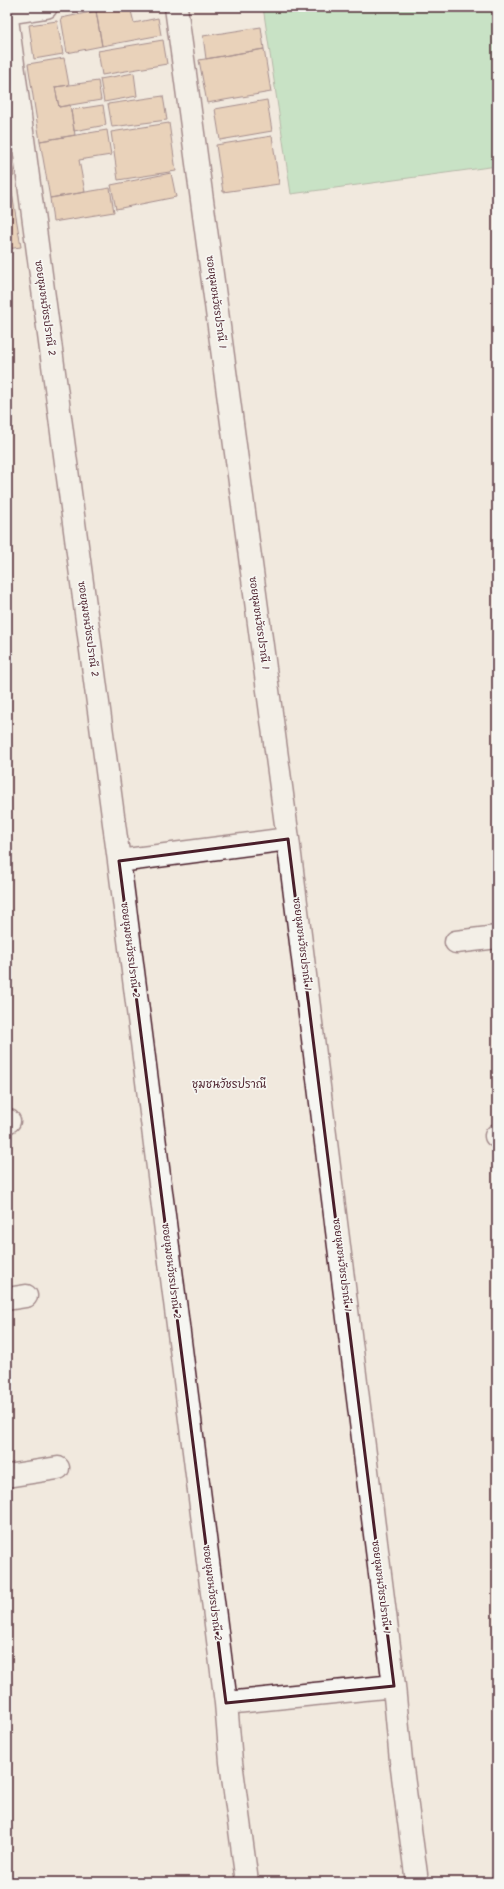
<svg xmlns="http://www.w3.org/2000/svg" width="504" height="1889" viewBox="0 0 504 1889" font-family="Kalam,'Playpen Sans Thai',sans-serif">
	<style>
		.green { fill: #97daa6; stroke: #707c68 }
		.building { fill: #dfb68f; stroke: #4a1f2b }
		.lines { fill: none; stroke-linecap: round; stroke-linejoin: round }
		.minor-casing { stroke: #4a1f2b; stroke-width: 25 }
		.minor { stroke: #f6f6f2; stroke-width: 22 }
		.marked { fill: none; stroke: #4a1f2b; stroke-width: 3; stroke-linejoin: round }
		.labels { text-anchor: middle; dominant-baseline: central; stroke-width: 3.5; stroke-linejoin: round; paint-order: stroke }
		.street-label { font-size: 10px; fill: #4a1f2b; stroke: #f6f6f2 }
		.neighbourhood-label { font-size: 11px; fill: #4a1f2b; stroke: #f6f6f2 }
	</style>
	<rect width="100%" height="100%" fill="#f1e9de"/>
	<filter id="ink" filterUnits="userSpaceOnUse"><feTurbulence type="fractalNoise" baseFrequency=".025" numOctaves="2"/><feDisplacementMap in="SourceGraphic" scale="8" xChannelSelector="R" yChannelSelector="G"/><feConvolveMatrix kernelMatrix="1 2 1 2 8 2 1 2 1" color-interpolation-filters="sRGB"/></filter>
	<g filter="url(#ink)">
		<path class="green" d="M 263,7 L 497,7 L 497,166 L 291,194 Z"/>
		<path class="building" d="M 120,7 L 130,7 L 134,23 L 158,18 L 161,35 L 102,46 L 96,11 Z
			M 96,11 L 102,46 L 67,53 L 61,18 Z
			M 57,21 L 63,54 L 34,59 L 29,25 Z
			M 261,27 L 264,49 L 206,59 L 203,36 Z
			M 163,40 L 167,64 L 102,75 L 98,51 Z
			M 264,49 L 271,92 L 207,103 L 199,60 Z
			M 64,58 L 69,85 L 55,87 L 59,107 L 70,105 L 75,135 L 40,141 L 28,64 Z
			M 134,73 L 137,96 L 104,102 L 100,79 Z
			M 98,81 L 101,100 L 59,107 L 55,87 Z
			M 163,96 L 167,120 L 112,127 L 108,104 Z
			M 267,100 L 272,131 L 220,140 L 215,109 Z
			M 103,105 L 106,125 L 74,131 L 71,110 Z
			M 169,123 L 176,171 L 118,180 L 111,132 Z
			M 107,130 L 111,155 L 79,160 L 85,192 L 50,198 L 40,141 Z
			M 7,133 L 14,176 L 7,177 Z
			M 272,136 L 279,184 L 223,192 L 216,145 Z
			M 171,173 L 176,197 L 116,209 L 111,185 Z
			M 7,181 L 10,181 L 21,247 L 7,249 Z
			M 110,188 L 114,212 L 53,222 L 50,198 Z"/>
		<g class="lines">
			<defs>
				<path id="minor" d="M 176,7 L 288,839 L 394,1686 L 401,1761 L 417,1882
					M 7,13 L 46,7
					M 7,19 L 119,861 L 226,1703 L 231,1762 L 247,1882
					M 119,861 L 288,839
					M 456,942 L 497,937
					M 7,1121 L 9,1121
					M 496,1136 L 497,1135
					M 7,1299 L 26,1296
					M 7,1476 L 58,1468
					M 226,1703 L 394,1686"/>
			</defs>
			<use href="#minor" class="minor-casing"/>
			<use href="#minor" class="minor"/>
		</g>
	</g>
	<path d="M0 0H504V1889H0ZM 288,839 L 394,1686 L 226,1703 L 119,861 Z" fill="#f1e9de" fill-opacity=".55" fill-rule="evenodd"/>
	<path class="marked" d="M 288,839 L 394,1686 L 226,1703 L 119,861 Z"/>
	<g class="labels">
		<g class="street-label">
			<text transform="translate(216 302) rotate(82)">ซอยชุมชนวัชรปราณี 1</text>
			<text transform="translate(45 308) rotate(82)">ซอยชุมชนวัชรปราณี 2</text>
			<text transform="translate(259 623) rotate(82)">ซอยชุมชนวัชรปราณี 1</text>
			<text transform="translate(88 629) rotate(82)">ซอยชุมชนวัชรปราณี 2</text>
			<text transform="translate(302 944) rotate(83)">ซอยชุมชนวัชรปราณี 1</text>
			<text transform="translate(130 950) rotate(83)">ซอยชุมชนวัชรปราณี 2</text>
			<text transform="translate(342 1265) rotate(83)">ซอยชุมชนวัชรปราณี 1</text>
			<text transform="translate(171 1271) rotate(83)">ซอยชุมชนวัชรปราณี 2</text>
			<text transform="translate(381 1587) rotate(83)">ซอยชุมชนวัชรปราณี 1</text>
			<text transform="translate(212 1593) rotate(83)">ซอยชุมชนวัชรปราณี 2</text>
		</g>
		<g class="neighbourhood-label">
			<text x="229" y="1085">ชุมชนวัชรปราณี</text>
		</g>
	</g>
	<rect width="504" height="1889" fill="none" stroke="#f6f6f2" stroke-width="24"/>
	<rect x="12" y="12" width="480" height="1865" fill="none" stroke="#4a1f2b" stroke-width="1.5" filter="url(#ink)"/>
</svg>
